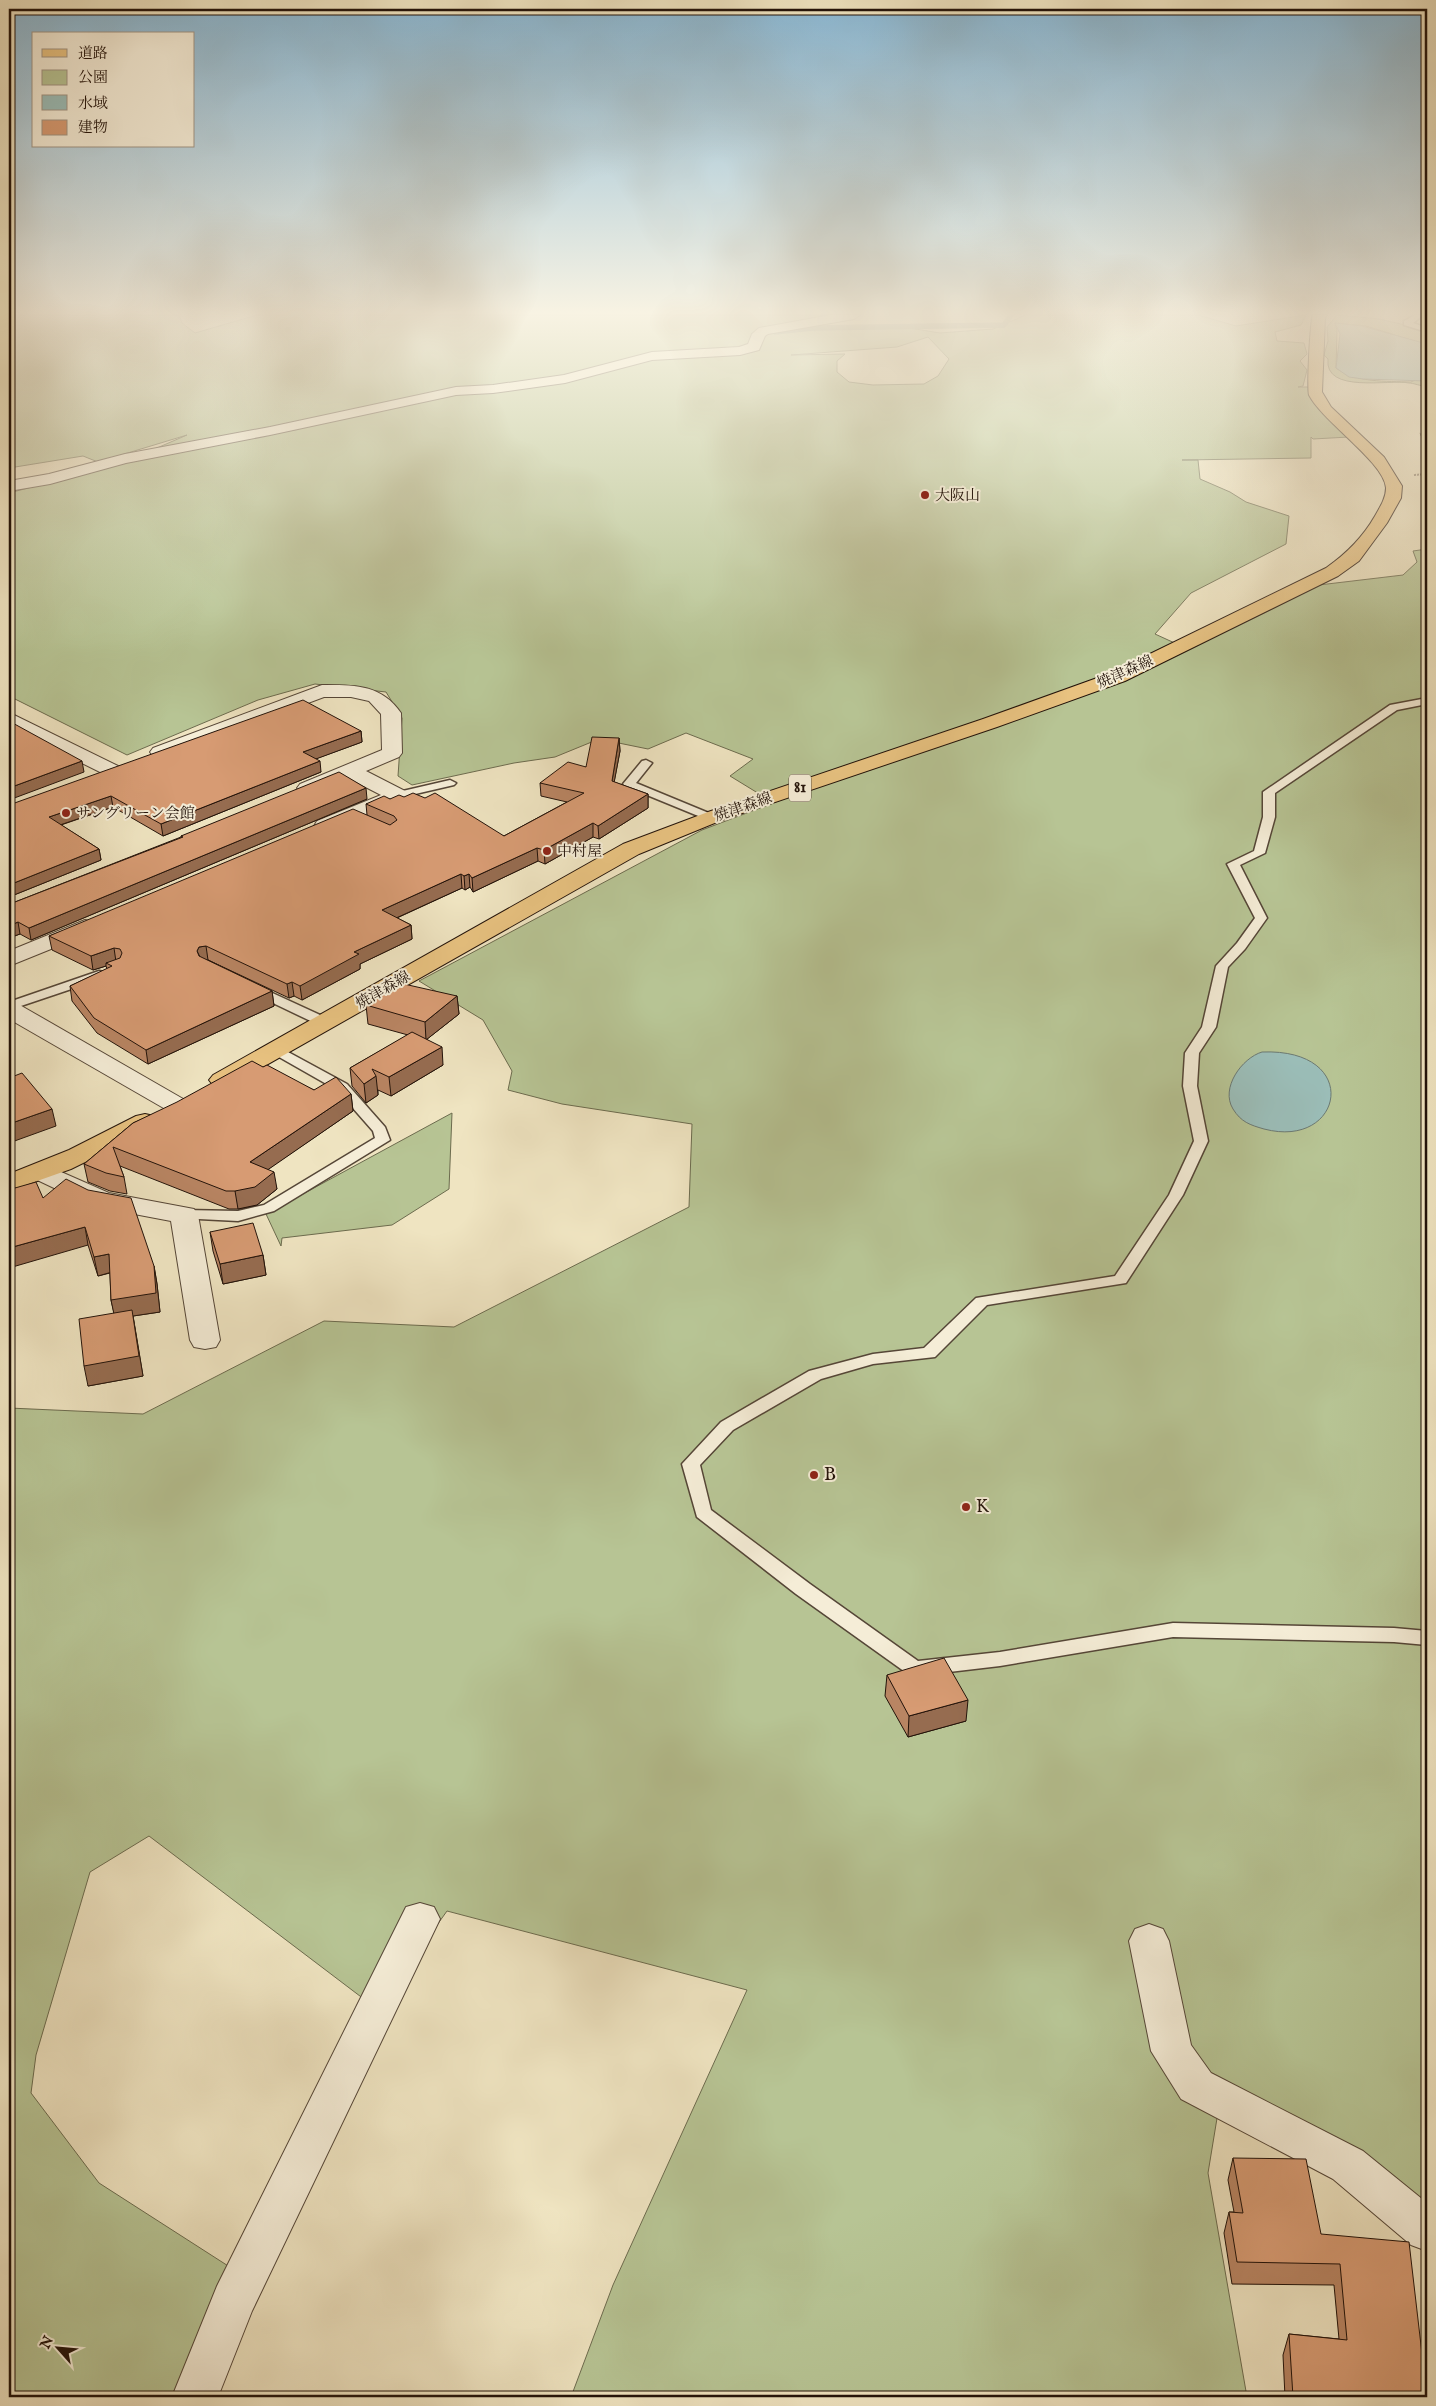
<svg xmlns="http://www.w3.org/2000/svg" width="1436" height="2406" viewBox="0 0 1436 2406" font-family="'IM FELL English','Noto Serif JP',serif">
	<style>
		.green { fill: #b7c494; stroke: #6c6b4e; fill-rule: evenodd }
		.water { fill: #9bbeb9; stroke: #6b7973 }
		.lines { fill: none; stroke-linecap: round; stroke-linejoin: round }
		.stream { stroke: #6b7973; stroke-width: 5.5 }
		.service-casing { stroke: #554637; stroke-width: 3 }
		.minor-casing { stroke: #554637; stroke-width: 2 }
		.tertiary-casing { stroke: #554637; stroke-width: 2 }
		.primary-casing { stroke: #221209; stroke-width: 2 }
		.path { stroke: #221209; stroke-width: 2; stroke-dasharray: 0.5 1; stroke-linecap: butt }
		.service { fill: #f5edd7; fill-rule: evenodd }
		.minor { fill: #f5edd7; fill-rule: evenodd }
		.tertiary { fill: #f5edd7; fill-rule: evenodd }
		.primary { fill: #e8c280; fill-rule: evenodd }
		.wall { fill: #b98563; stroke: #221209 }
		.shaded-wall { fill: #966c50; stroke: #221209 }
		.building { fill: #d79b73; stroke: #221209 }
		.poi-dot { fill: #8f2418; stroke: #f5edd7; stroke-width: 2 }
		.labels { text-anchor: middle; dominant-baseline: central; stroke-width: 4; stroke-linejoin: round; paint-order: stroke }
		.far-poi-label { font-size: 15px; fill: #221209; stroke: #f5edd7; text-anchor: start }
		.far-street-label { font-size: 15px; fill: #221209; stroke: #f5edd7 }
		.shield { fill: #f5edd7; stroke: #615447; stroke-width: 1 }
		.shield-label { font-size: 16px; font-weight: bold; fill: #221209 }
		.poi-label { font-size: 18px; fill: #221209; stroke: #f5edd7; text-anchor: start }
	</style>
	<rect width="100%" height="100%" fill="#efe4c1"/>
	<filter id="stains"><feTurbulence type="fractalNoise" baseFrequency=".004" numOctaves="4"/><feColorMatrix values="0 0 0 0 .2 0 0 0 0 .09 0 0 0 0 .02 0 0 0 .5 -.17"/></filter>
	<radialGradient id="worn" r=".72"><stop offset=".6" stop-color="#630" stop-opacity="0"/><stop offset="1" stop-color="#630" stop-opacity=".3"/></radialGradient>
	<path class="green" d="M 9,315 L 179,315 L 182,323 L 195,333 L 257,315 L 842,315 L 796,326 L 903,327 L 940,333 L 993,329 L 1026,315 L 1198,315 L 1236,326 L 1306,315 L 1301,325 L 1275,332 L 1277,341 L 1304,343 L 1307,354 L 1300,361 L 1307,370 L 1303,386 L 1298,387 L 1312,387 L 1349,437 L 1313,439 L 1311,437 L 1311,458 L 1182,460 L 1198,460 L 1200,479 L 1230,492 L 1246,502 L 1289,516 L 1286,544 L 1191,593 L 1155,634 L 1179,645 L 1302,587 L 1403,575 L 1417,562 L 1413,551 L 1427,549 L 1427,2252 L 1348,2165 L 1220,2100 L 1208,2173 L 1247,2397 L 571,2397 L 613,2285 L 747,1990 L 447,1911 L 377,2009 L 149,1836 L 90,1872 L 36,2055 L 31,2093 L 99,2183 L 236,2271 L 190,2397 L 9,2397 L 9,1408 L 143,1414 L 324,1321 L 454,1327 L 689,1207 L 692,1124 L 562,1104 L 508,1090 L 512,1071 L 483,1020 L 419,981 L 702,830 L 1097,680 L 761,795 L 730,776 L 753,759 L 686,733 L 648,749 L 599,739 L 555,757 L 514,763 L 412,785 L 398,776 L 402,718 L 386,692 L 315,684 L 258,700 L 127,755 L 9,696 L 9,493 L 162,453 L 136,457 L 187,435 L 98,462 L 83,456 L 9,468 ZM 928,337 L 949,359 L 938,376 L 924,384 L 873,385 L 849,382 L 837,372 L 837,361 L 845,354 L 791,355 L 897,347 Z
		M 1337,315 L 1379,319 L 1427,330 L 1427,345 L 1366,326 L 1335,323 L 1337,330 L 1336,368 C 1358,383 1385,381 1411,382 L 1415,380 L 1427,380 L 1427,387 C 1421,386 1413,383 1409,383 C 1390,379 1324,394 1328,359 L 1324,355 L 1328,341 L 1327,327 Z
		M 452,1113 L 449,1189 L 392,1225 L 282,1238 L 281,1246 L 266,1214 Z"/>
	<path class="water" d="M 1335,323 L 1362,326 L 1427,344 L 1427,381 L 1363,379 L 1349,377 L 1336,368 L 1340,334 Z
		M 1262,1052 C 1363,1048 1344,1150 1264,1129 C 1250,1125 1241,1122 1233,1109 C 1220,1088 1242,1058 1262,1052 Z"/>
	<g class="lines">
		<path class="stream" d="M 775,332 L 813,328 L 1004,325 L 1011,315"/>
		<defs>
			<path id="service" d="M 1415,315 L 1423,315 L 1413,323 L 1427,328 L 1427,332 L 1404,325 L 1404,321 Z
				M 1427,698 L 1427,704 L 1397,710 L 1275,793 L 1275,817 L 1265,853 L 1240,865 L 1267,918 L 1245,949 L 1228,967 L 1216,1027 L 1199,1053 L 1197,1086 L 1208,1141 L 1183,1195 L 1126,1283 L 987,1305 L 935,1357 L 873,1364 L 821,1379 L 733,1430 L 700,1465 L 711,1510 L 810,1584 L 918,1661 L 1000,1652 L 1173,1623 L 1394,1628 L 1427,1631 L 1427,1645 L 1394,1642 L 1173,1637 L 1000,1666 L 915,1676 L 908,1674 L 796,1594 L 697,1517 L 682,1464 L 721,1422 L 809,1371 L 873,1354 L 924,1348 L 976,1298 L 1115,1276 L 1169,1195 L 1194,1141 L 1183,1086 L 1185,1053 L 1202,1027 L 1216,966 L 1237,943 L 1255,918 L 1227,864 L 1254,851 L 1263,817 L 1263,792 L 1390,705 Z
				M 646,760 L 652,763 L 636,783 L 716,816 L 718,818 L 716,820 L 708,820 L 625,786 L 623,784 L 642,761 Z
				M 450,780 L 456,783 L 454,785 L 398,798 L 392,795 L 394,793 Z
				M 99,971 L 104,972 L 105,975 L 104,978 L 9,1010 L 9,1002 Z
				M 255,985 L 331,1020 L 333,1023 L 331,1026 L 321,1026 L 250,992 L 248,989 L 250,986 Z
				M 277,1046 L 347,1084 L 385,1127 L 390,1140 L 274,1211 L 238,1221 L 179,1218 L 176,1215 L 184,1210 L 238,1211 L 264,1205 L 375,1138 L 373,1131 L 337,1090 L 272,1053 L 270,1050 Z"/>
			<path id="minor" d="M 831,315 L 860,315 L 854,319 L 768,334 L 765,336 L 759,350 L 740,355 L 652,360 L 565,383 L 493,393 L 456,395 L 270,435 L 126,463 L 50,484 L 9,491 L 9,481 L 49,474 L 125,454 L 270,427 L 456,387 L 493,385 L 564,375 L 652,352 L 739,347 L 748,344 L 752,334 L 759,328 Z
				M 322,685 C 354,685 381,684 401,713 L 402,753 L 399,757 L 366,771 L 405,791 L 408,795 L 405,799 L 333,831 L 325,832 L 317,831 L 314,826 L 317,821 L 381,795 L 348,778 L 314,792 L 307,794 L 300,792 L 297,788 L 300,784 L 382,750 L 381,714 L 369,701 L 351,697 L 324,697 L 167,756 L 160,758 L 153,756 L 150,752 L 153,748 Z
				M 12,714 L 118,766 L 121,770 L 118,774 L 111,776 L 104,774 L 9,727 L 9,715 Z
				M 85,920 L 93,922 L 96,927 L 93,932 L 9,966 L 9,951 Z
				M 43,1164 L 109,1193 L 194,1209 L 198,1215 L 220,1340 L 216,1347 L 205,1349 L 194,1347 L 190,1340 L 171,1221 L 92,1206 L 33,1178 L 30,1172 L 33,1166 Z
				M 420,1903 L 434,1907 L 440,1919 L 252,2311 L 218,2397 L 172,2397 L 217,2286 L 406,1907 Z
				M 1149,1924 L 1163,1929 L 1169,1941 L 1191,2045 L 1211,2073 L 1363,2151 L 1427,2203 L 1427,2251 L 1411,2245 L 1333,2179 L 1181,2099 L 1151,2051 L 1129,1941 L 1135,1929 Z"/>
			<path id="tertiary" d="M 9,1002 L 18,1004 L 185,1100 L 189,1105 L 185,1110 L 176,1113 L 167,1110 L 9,1019 Z"/>
			<path id="primary" d="M 1313,315 L 1327,315 L 1325,318 L 1322,392 L 1331,407 L 1384,457 L 1402,486 L 1401,498 L 1387,523 L 1359,561 L 1338,576 L 1125,681 L 997,727 L 722,820 L 639,854 L 231,1085 L 222,1088 L 213,1085 L 209,1080 L 213,1075 L 623,844 L 708,812 L 983,719 L 1111,673 L 1326,568 C 1346,554 1363,537 1375,516 C 1380,507 1386,498 1386,488 C 1385,463 1323,422 1309,395 C 1307,389 1310,322 1313,315 Z
				M 145,1114 L 154,1116 L 158,1122 L 154,1128 L 71,1169 L 9,1191 L 9,1174 L 69,1150 L 136,1116 Z"/>
		</defs>
		<use href="#service" class="service-casing"/>
		<use href="#minor" class="minor-casing"/>
		<use href="#tertiary" class="tertiary-casing"/>
		<use href="#primary" class="primary-casing"/>
		<path class="path" d="M 1427,430 L 1420,434 L 1427,439
			M 1414,475 L 1427,474"/>
		<use href="#service" class="service"/>
		<use href="#minor" class="minor"/>
		<use href="#tertiary" class="tertiary"/>
		<use href="#primary" class="primary"/>
	</g>
	<path class="wall" d="M 361,731 L 362,742 L 315,759 L 321,772 L 163,836 L 113,807 L 61,825 L 99,849 L 101,860 L 9,897 L 9,805 Z
		M 619,738 L 620,751 L 614,782 L 648,794 L 648,808 L 599,839 L 593,837 L 545,864 L 538,861 L 473,892 L 470,887 L 465,890 L 462,888 L 397,918 L 411,925 L 412,939 L 360,964 L 360,969 L 302,1000 L 294,996 L 289,998 L 208,960 L 272,991 L 274,1006 L 148,1064 L 97,1033 L 72,1001 L 70,986 L 107,969 L 106,966 L 93,970 L 52,950 L 49,936 L 367,815 L 366,804 L 390,799 L 504,836 L 567,802 L 541,796 L 540,783 L 586,767 Z
		M 367,799 L 31,940 L 20,934 L 9,938 L 15,902 L 181,837 L 181,836 Z
		M 457,996 L 459,1014 L 427,1039 L 443,1065 L 391,1096 L 378,1090 L 378,1095 L 366,1103 L 352,1086 L 350,1068 L 408,1035 L 368,1024 L 366,1005 Z
		M 263,1067 L 314,1090 L 351,1094 L 353,1111 L 268,1169 L 277,1189 L 257,1205 L 238,1209 L 229,1209 L 120,1166 L 124,1177 L 127,1194 L 110,1191 L 88,1182 L 84,1164 L 133,1123 Z
		M 15,1188 L 43,1198 L 154,1266 L 157,1284 L 160,1312 L 133,1316 L 143,1376 L 88,1386 L 114,1313 L 111,1300 L 110,1273 L 98,1276 L 88,1245 Z
		M 210,1232 L 263,1255 L 266,1275 L 223,1284 L 213,1251 Z
		M 887,1675 L 966,1721 L 908,1737 L 885,1696 Z
		M 1233,2158 L 1321,2234 L 1427,2397 L 1285,2397 L 1283,2355 L 1289,2334 L 1339,2339 L 1334,2285 L 1232,2284 L 1224,2233 L 1229,2212 L 1234,2212 L 1228,2180 Z"/>
	<path class="shaded-wall" d="M 361,731 L 362,742 L 305,763 L 303,752 Z
		M 619,738 L 620,751 L 612,794 L 612,781 Z
		M 82,761 L 84,772 L 9,800 L 9,788 Z
		M 320,761 L 321,772 L 163,836 L 161,824 Z
		M 366,788 L 367,799 L 31,940 L 29,928 Z
		M 648,794 L 648,808 L 599,839 L 598,826 Z
		M 111,796 L 113,807 L 51,828 L 49,817 Z
		M 593,823 L 593,837 L 545,864 L 544,850 Z
		M 537,848 L 538,861 L 473,892 L 472,878 Z
		M 99,849 L 101,860 L 9,897 L 9,885 Z
		M 461,874 L 462,888 L 383,924 L 382,910 Z
		M 469,874 L 470,887 L 465,890 L 464,876 Z
		M 18,922 L 20,934 L 9,938 L 9,926 Z
		M 411,925 L 412,939 L 360,964 L 360,969 L 302,1000 L 300,986 L 354,952 Z
		M 206,946 L 208,960 L 202,961 L 197,951 L 199,947 Z
		M 114,948 L 116,962 L 106,963 L 106,966 L 93,970 L 91,956 Z
		M 292,982 L 294,996 L 289,998 L 287,984 Z
		M 272,991 L 274,1006 L 148,1064 L 146,1050 Z
		M 457,996 L 459,1014 L 426,1040 L 425,1022 Z
		M 442,1047 L 443,1065 L 391,1096 L 389,1077 Z
		M 376,1076 L 378,1095 L 366,1103 L 364,1084 Z
		M 351,1094 L 353,1111 L 253,1180 L 250,1162 Z
		M 52,1109 L 56,1126 L 9,1143 L 9,1124 Z
		M 274,1172 L 277,1189 L 257,1205 L 238,1209 L 235,1191 Z
		M 85,1227 L 88,1245 L 9,1268 L 9,1248 Z
		M 109,1254 L 112,1272 L 98,1276 L 94,1257 Z
		M 263,1255 L 266,1275 L 223,1284 L 220,1264 Z
		M 154,1266 L 157,1284 L 160,1312 L 133,1316 L 143,1376 L 88,1386 L 84,1366 L 115,1319 L 111,1300 Z
		M 968,1700 L 966,1721 L 908,1737 L 909,1716 Z"/>
	<path class="building" d="M 303,700 L 361,731 L 303,752 L 320,761 L 161,824 L 111,796 L 49,817 L 99,849 L 9,885 L 9,805 Z
		M 9,721 L 82,761 L 9,788 Z
		M 592,737 L 619,738 L 612,781 L 648,794 L 598,826 L 593,823 L 544,850 L 537,848 L 472,878 L 469,874 L 464,876 L 461,874 L 382,910 L 411,925 L 354,952 L 359,954 L 300,986 L 292,982 L 287,984 L 206,946 L 199,947 L 197,951 L 199,956 L 272,991 L 146,1050 L 94,1018 L 70,986 L 112,966 L 106,963 L 120,958 L 122,953 L 120,949 L 114,948 L 91,956 L 49,936 L 353,809 L 390,825 L 397,820 L 394,816 L 366,804 L 384,796 L 390,799 L 399,795 L 404,797 L 413,793 L 425,798 L 435,793 L 504,836 L 584,793 L 540,783 L 568,762 L 586,767 Z
		M 339,772 L 366,788 L 29,928 L 18,922 L 9,926 L 9,903 L 15,902 L 183,837 L 181,836 Z
		M 395,982 L 457,996 L 425,1022 L 366,1005 Z
		M 412,1032 L 442,1047 L 389,1077 L 372,1069 L 376,1076 L 364,1084 L 350,1068 Z
		M 252,1061 L 263,1067 L 267,1065 L 314,1090 L 336,1077 L 351,1094 L 250,1162 L 274,1172 L 255,1187 L 235,1191 L 226,1191 L 113,1147 L 124,1177 L 106,1173 L 84,1164 L 133,1123 L 177,1102 Z
		M 22,1073 L 52,1109 L 9,1124 L 9,1078 Z
		M 66,1179 L 88,1190 L 131,1198 L 154,1266 L 156,1293 L 111,1300 L 109,1254 L 94,1257 L 85,1227 L 9,1248 L 9,1180 L 15,1188 L 36,1182 L 43,1198 Z
		M 253,1223 L 263,1255 L 220,1264 L 210,1232 Z
		M 132,1310 L 139,1356 L 84,1366 L 79,1319 Z
		M 944,1658 L 968,1700 L 909,1716 L 887,1675 Z
		M 1233,2158 L 1306,2159 L 1321,2234 L 1409,2242 L 1427,2397 L 1293,2397 L 1289,2334 L 1347,2340 L 1340,2264 L 1237,2262 L 1229,2212 L 1243,2213 Z"/>
	<linearGradient id="sky" x2="0" y2="1"><stop stop-color="#89b8d5"/><stop offset="0.48" stop-color="#f8f3e3"/><stop offset="1" stop-color="#f8f3e3" stop-opacity="0"/></linearGradient>
	<rect width="1436" height="652" fill="url(#sky)"/>
	<g class="poi-dot">
		<circle cx="925" cy="495" r="5"/>
		<circle cx="66" cy="813" r="5"/>
		<circle cx="547" cy="851" r="5"/>
		<circle cx="814" cy="1475" r="5"/>
		<circle cx="966" cy="1507" r="5"/>
	</g>
	<g class="labels">
		<g class="far-poi-label">
			<text x="935" y="495">大阪山</text>
			<text x="76" y="813">サングリーン会館</text>
			<text x="557" y="851">中村屋</text>
		</g>
		<g class="far-street-label">
			<text transform="translate(1125 672) rotate(-24)">焼津森線</text>
			<text transform="translate(743 807) rotate(-19)">焼津森線</text>
			<text transform="translate(383 990) rotate(-30)">焼津森線</text>
		</g>
		<rect class="shield" x="789" y="774.5" width="22" height="27" rx="4"/>
		<g class="shield-label">
			<text x="800" y="788">81</text>
		</g>
		<g class="poi-label">
			<text x="824" y="1475">B</text>
			<text x="976" y="1507">K</text>
		</g>
	</g>
	<rect width="1436" height="2406" fill="none" stroke="#efe4c1" stroke-width="30"/>
	<rect x="10" y="10" width="1416" height="2386" fill="none" stroke="#221209" stroke-width="2.5"/>
	<rect x="15" y="15" width="1406" height="2376" fill="none" stroke="#221209"/>
	<rect x="32" y="32" width="162" height="115" fill="#f5edd7" stroke="#a19585"/>
	<rect x="42" y="49" width="25" height="8" fill="#e8c280" stroke="#a19585"/>
	<text x="78" y="58" font-size="15" fill="#221209">道路</text>
	<rect x="42" y="70" width="25" height="15" fill="#b7c494" stroke="#a19585"/>
	<text x="78" y="82" font-size="15" fill="#221209">公園</text>
	<rect x="42" y="95" width="25" height="15" fill="#9bbeb9" stroke="#a19585"/>
	<text x="78" y="108" font-size="15" fill="#221209">水域</text>
	<rect x="42" y="120" width="25" height="15" fill="#d79b73" stroke="#a19585"/>
	<text x="78" y="132" font-size="15" fill="#221209">建物</text>
	<g transform="translate(58 2348) rotate(297)" stroke="#f5edd7" stroke-width="4" paint-order="stroke">
	<path d="M0-4L9 19L0 12L-9 19Z" fill="#221209"/>
	<text y="-8" font-size="14" font-weight="bold" text-anchor="middle" fill="#221209">N</text>
	</g>
	<rect width="100%" height="100%" filter="url(#stains)"/>
	<rect width="100%" height="100%" fill="url(#worn)"/>
</svg>
